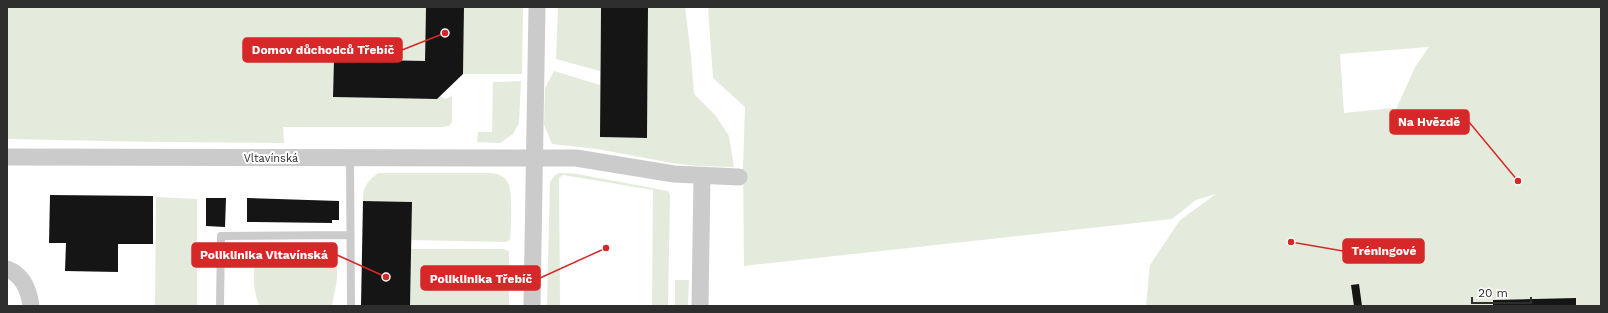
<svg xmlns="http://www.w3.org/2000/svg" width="1608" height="313" viewBox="0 0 1608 313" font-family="'Work Sans',sans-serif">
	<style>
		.green { fill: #e4ebdc; fill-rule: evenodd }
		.building { fill: #151515 }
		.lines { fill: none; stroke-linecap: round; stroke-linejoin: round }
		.lane { stroke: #cbcbcb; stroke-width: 8 }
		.street { stroke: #cbcbcb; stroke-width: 17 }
		.labels { text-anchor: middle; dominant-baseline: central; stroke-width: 4; stroke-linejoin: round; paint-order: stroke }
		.street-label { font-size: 11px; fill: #2e2e2e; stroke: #fff }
		.leader { fill: none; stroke: #d62828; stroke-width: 1.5 }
		.callout-dot { fill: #d62828; stroke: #fff; stroke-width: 1.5 }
		.callout { fill: #d62828; stroke: #d62828; stroke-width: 1.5 }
		.callout-label { font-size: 12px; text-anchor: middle; font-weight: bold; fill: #fff }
	</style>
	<rect width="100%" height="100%" fill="#fff"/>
	<path class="green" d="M 7,7 L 426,7 L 425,61 L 334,59 L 333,97 L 437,99 L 440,96 L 445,99 L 452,96 L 452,122 L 449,126 L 442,127 L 283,127 L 284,143 L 157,142 L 7,139 Z
		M 464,7 L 523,7 L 522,74 L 463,74 Z
		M 558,7 L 601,7 L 600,71 L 556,59 Z
		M 648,7 L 685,7 L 691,56 L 694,94 L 716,116 L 729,136 L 734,167 L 697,166 L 672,163 L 597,149 L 552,144 L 544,125 L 545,88 L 554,71 L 600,85 L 600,137 L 647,138 Z
		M 708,7 L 1601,7 L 1601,306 L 1146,306 L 1150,265 L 1180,220 L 1216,194 L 1196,200 L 1172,219 L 744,266 L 743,168 L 745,107 L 713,78 ZM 1429,47 L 1415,67 L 1394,114 L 1393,108 L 1344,113 L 1340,54 Z
		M 521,81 L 519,123 L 513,134 L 500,143 L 477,142 L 478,132 L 492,132 L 493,82 Z
		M 379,173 L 490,173 C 497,173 505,176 508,183 C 513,191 511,230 510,240 L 506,242 L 411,240 L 412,202 L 363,201 C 362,188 368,179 379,173 Z
		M 559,173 L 577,174 L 668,191 L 670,195 L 668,306 L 652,306 L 653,190 L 563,175 L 559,178 L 560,306 L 547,306 L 550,182 L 555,175 Z
		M 156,197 L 197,199 L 197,306 L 155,306 Z
		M 273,249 C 291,250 335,243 337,269 C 338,281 334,294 332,306 L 260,306 C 254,296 251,270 257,260 C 260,254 267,252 273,249 Z
		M 411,249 L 503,249 L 509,251 L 509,306 L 410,306 Z
		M 675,280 L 689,280 L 688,306 L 675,306 Z"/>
	<path class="building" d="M 426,7 L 464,7 L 463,74 L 437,99 L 333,97 L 334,59 L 425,61 Z
		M 601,7 L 648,7 L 647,138 L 600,137 Z
		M 50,195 L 153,196 L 153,244 L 118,244 L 118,272 L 65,271 L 66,243 L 49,243 Z
		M 206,198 L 226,198 L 225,227 L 206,226 Z
		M 247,198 L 339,201 L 339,220 L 332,220 L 332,223 L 247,222 Z
		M 363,201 L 412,202 L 410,306 L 361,306 Z
		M 1359,284 L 1362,306 L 1354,306 L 1351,285 Z
		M 1576,298 L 1576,306 L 1493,306 L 1493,300 Z"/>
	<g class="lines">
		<path class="lane" d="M 350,158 L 351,306
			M 220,306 L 221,236 L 350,235"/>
		<path class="street" d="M 7,157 L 576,158 L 674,174 L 739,177
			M 7,269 C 23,275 29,290 31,306
			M 532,306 L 537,7
			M 700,306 L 702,176"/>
	</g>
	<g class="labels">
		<g class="street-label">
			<text x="271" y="158">Vltavínská</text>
		</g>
	</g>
	<path class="leader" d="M445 33L402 50M1518 181L1469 122M1291 242L1343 251M386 277L337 255M606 248L540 278"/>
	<g class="callout-dot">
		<circle cx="445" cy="33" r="4"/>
		<circle cx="1518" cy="181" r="4"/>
		<circle cx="1291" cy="242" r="4"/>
		<circle cx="386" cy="277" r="4"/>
		<circle cx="606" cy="248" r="4"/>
	</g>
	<g class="callout">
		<rect x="243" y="38" width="159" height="24" rx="4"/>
		<rect x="1390" y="110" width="79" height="24" rx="4"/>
		<rect x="1343" y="239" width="81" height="24" rx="4"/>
		<rect x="192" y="243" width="145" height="24" rx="4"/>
		<rect x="421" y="266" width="119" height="24" rx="4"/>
	</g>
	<g class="callout-label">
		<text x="323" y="54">Domov důchodců Třebíč</text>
		<text x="1429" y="126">Na Hvězdě</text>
		<text x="1384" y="255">Tréningové</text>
		<text x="264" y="259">Poliklinika Vltavínská</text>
		<text x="481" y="283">Poliklinika Třebíč</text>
	</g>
	<rect width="1608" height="313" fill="none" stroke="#2e2e2e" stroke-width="16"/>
	<path d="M1472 297v6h59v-6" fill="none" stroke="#2e2e2e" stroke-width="2"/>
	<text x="1478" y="297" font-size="12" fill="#2e2e2e" stroke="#ffffff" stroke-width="3" paint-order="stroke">20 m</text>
</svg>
